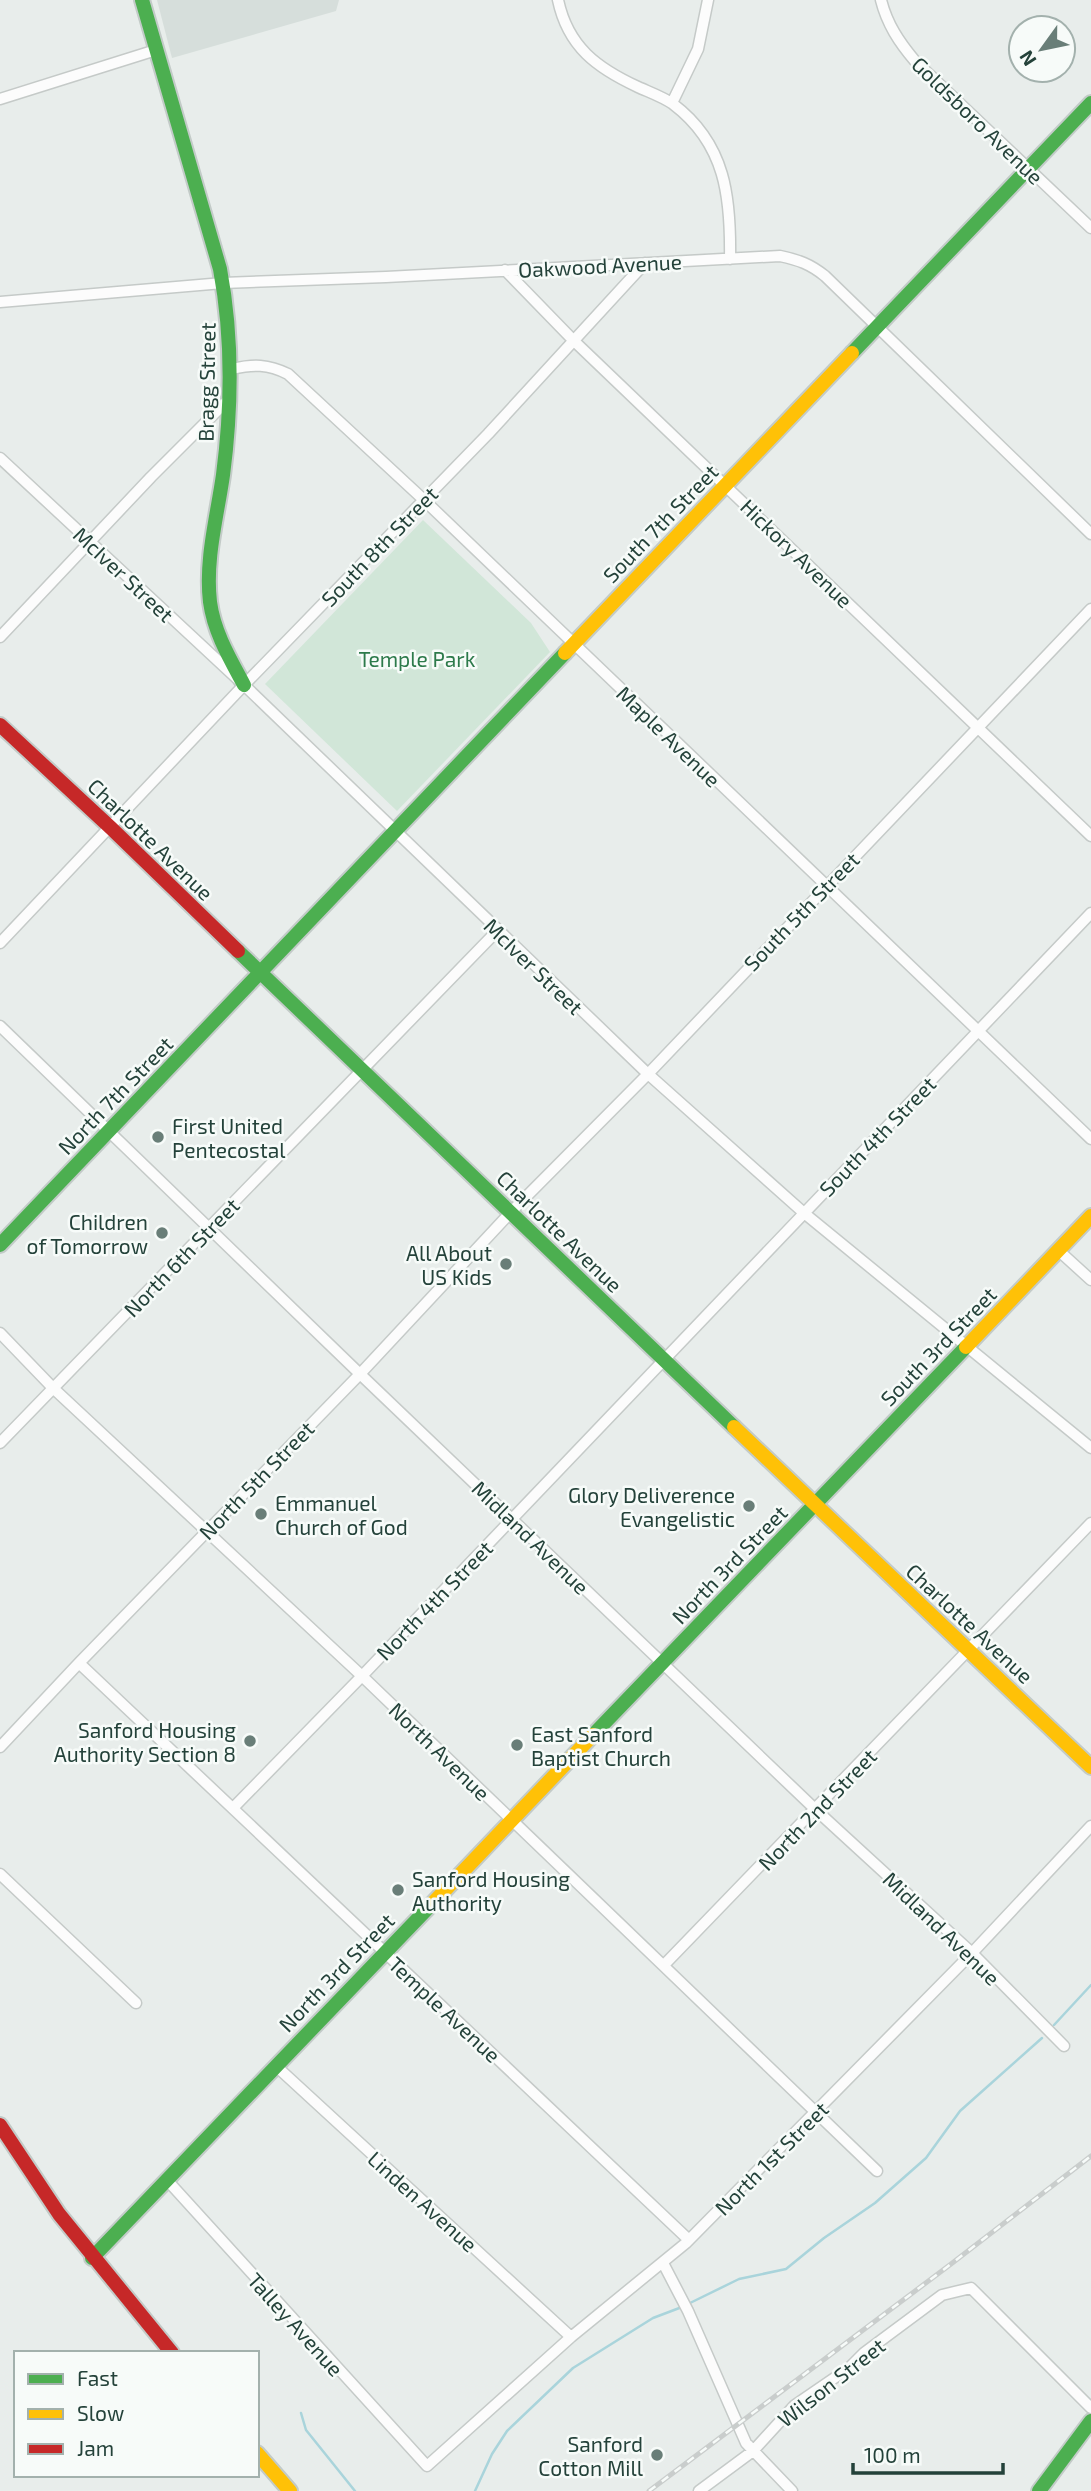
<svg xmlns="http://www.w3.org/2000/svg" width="1091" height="2491" viewBox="0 0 1091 2491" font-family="'Exo 2',sans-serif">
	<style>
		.built { fill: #d6dedb }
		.green { fill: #d1e6d8 }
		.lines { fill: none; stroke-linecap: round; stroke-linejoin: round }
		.stream { stroke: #a9d4db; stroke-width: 2.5 }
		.street-casing { stroke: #c5cac8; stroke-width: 13 }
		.fast-casing { stroke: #c3cbc8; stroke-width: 18 }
		.slow-casing { stroke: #c3cbc8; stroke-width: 18 }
		.jam-casing { stroke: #c3cbc8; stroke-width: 18 }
		.street { stroke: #fcfcfc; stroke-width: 10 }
		.fast { stroke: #4caf50; stroke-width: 14 }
		.slow { stroke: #ffc107; stroke-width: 14 }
		.jam { stroke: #c62828; stroke-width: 14 }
		.rail-casing { stroke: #c9cdcc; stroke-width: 5 }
		.rail { stroke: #f7fbf9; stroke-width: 2.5; stroke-dasharray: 8; stroke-linecap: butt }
		.poi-dot { fill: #697e78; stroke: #f7fbf9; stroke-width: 2.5 }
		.labels { text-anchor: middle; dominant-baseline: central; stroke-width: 5; stroke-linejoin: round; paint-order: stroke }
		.street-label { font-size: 21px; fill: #24423a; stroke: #f7fbf9 }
		.park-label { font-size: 21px; fill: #2d7a4b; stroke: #f7fbf9 }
		.poi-label { font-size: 21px; fill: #24423a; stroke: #f7fbf9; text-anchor: end }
	</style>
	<rect width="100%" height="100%" fill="#e8edeb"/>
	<path class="built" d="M 157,0 L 339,0 L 336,11 L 172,58 Z"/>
	<path class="green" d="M 423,520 L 531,623 L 550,652 L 397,811 L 265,684 Z"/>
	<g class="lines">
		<path class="stream" d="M 1054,2025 L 1091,1985
			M 688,2304 L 739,2279 L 786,2269 L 824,2238 L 875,2203 L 926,2158 L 960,2111 L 1042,2038
			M 301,2413 L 306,2430 L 355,2491
			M 475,2491 L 492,2454 L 507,2431 L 573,2368 L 653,2318 L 682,2307"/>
		<defs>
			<path id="street" d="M 558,0 C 568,47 597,68 638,87 C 649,92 663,97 673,104 C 726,144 731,198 730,259
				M 881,0 C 887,24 899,42 915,61 L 1091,228
				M 0,99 L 156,50
				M 672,103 L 698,49 L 708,0
				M 505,270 L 573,340 L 1091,836
				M 0,302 L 223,283 L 386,277 L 780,256 C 799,260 810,264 825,276 L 1091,534
				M 232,369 C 253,364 268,364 288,374 L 424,500 L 1091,1139
				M 0,458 L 244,685 L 648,1074 L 804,1213 L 1091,1448
				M 0,637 L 151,477 L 231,397
				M 0,943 L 244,685 L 488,434 L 645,263
				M 0,1026 L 360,1374 L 816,1810 L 972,1953 L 1064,2046
				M 1058,1250 L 1091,1280
				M 0,1333 L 53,1388 L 362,1676 L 877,2171
				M 0,1443 L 497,931
				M 79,1663 L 689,2240
				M 0,1747 L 79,1663 L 360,1374 L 511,1212 L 648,1074 L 1091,609
				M 233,1808 L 362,1676 L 1091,913
				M 0,1874 L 136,2003
				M 664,1965 L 1091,1523
				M 276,2066 L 571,2337
				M 167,2180 L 427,2466 L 571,2337 L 686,2243 L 972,1953 L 1091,1826
				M 663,2263 L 688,2311 L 746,2443 L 792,2491
				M 699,2491 L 753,2451 L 795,2405 L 849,2368 L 864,2353 L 942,2295 L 971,2288 L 1091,2408"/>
			<path id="fast" d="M 142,0 L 220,269 C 233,338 232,406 223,475 C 217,517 205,560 210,602 C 214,632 230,659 244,685
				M 852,353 L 1091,103
				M 238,951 L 734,1427
				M 0,1245 L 565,653
				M 593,1735 L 966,1347
				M 92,2258 L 430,1906
				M 1039,2491 L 1091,2421"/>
			<path id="slow" d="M 565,653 L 852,353
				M 966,1347 L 1091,1216
				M 734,1427 L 1091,1767
				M 430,1906 L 593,1735
				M 257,2453 L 290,2491"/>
			<path id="jam" d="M 0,725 L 111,828 L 238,951
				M 0,2125 L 59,2214 L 172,2353"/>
		</defs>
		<use href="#street" class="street-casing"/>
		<use href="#fast" class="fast-casing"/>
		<use href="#slow" class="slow-casing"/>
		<use href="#jam" class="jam-casing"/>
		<use href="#street" class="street"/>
		<use href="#fast" class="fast"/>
		<use href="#slow" class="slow"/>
		<use href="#jam" class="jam"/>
		<defs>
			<path id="rail" d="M 649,2491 L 951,2264 L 1091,2156"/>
		</defs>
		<use href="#rail" class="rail-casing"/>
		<use href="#rail" class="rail"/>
	</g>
	<g class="poi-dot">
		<circle cx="158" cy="1137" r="7"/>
		<circle cx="162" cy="1233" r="7"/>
		<circle cx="506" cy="1264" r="7"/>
		<circle cx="749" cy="1506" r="7"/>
		<circle cx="261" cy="1514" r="7"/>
		<circle cx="250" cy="1741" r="7"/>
		<circle cx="517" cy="1745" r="7"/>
		<circle cx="398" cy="1890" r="7"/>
		<circle cx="657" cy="2455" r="7"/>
	</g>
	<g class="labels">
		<g class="street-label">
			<text transform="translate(978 120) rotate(44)">Goldsboro Avenue</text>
			<text transform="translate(600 265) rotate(-3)">Oakwood Avenue</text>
			<text transform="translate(206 382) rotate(-89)">Bragg Street</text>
			<text transform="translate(660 523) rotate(-46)">South 7th Street</text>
			<text transform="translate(379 546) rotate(-46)">South 8th Street</text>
			<text transform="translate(797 553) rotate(44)">Hickory Avenue</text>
			<text transform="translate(124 574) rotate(43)">McIver Street</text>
			<text transform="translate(669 736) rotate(44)">Maple Avenue</text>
			<text transform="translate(151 839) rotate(44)">Charlotte Avenue</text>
			<text transform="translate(801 911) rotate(-46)">South 5th Street</text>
			<text transform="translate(534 966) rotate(44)">McIver Street</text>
			<text transform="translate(115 1095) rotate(-46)">North 7th Street</text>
			<text transform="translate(877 1136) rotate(-46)">South 4th Street</text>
			<text transform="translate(560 1231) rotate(44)">Charlotte Avenue</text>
			<text transform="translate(181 1257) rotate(-46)">North 6th Street</text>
			<text transform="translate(938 1346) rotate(-46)">South 3rd Street</text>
			<text transform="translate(256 1480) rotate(-46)">North 5th Street</text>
			<text transform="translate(531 1537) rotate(44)">Midland Avenue</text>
			<text transform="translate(729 1564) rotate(-46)">North 3rd Street</text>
			<text transform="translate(434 1600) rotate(-46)">North 4th Street</text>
			<text transform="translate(970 1623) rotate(43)">Charlotte Avenue</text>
			<text transform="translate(440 1751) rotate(44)">North Avenue</text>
			<text transform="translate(817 1809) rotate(-46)">North 2nd Street</text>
			<text transform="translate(942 1928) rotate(44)">Midland Avenue</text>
			<text transform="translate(336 1972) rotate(-46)">North 3rd Street</text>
			<text transform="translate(445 2009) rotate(43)">Temple Avenue</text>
			<text transform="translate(771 2158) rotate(-45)">North 1st Street</text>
			<text transform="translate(423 2201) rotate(42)">Linden Avenue</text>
			<text transform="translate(296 2324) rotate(48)">Talley Avenue</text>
			<text transform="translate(831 2382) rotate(-38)">Wilson Street</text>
		</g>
		<g class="park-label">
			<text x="417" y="658">Temple Park</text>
		</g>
		<g class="poi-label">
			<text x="172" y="1125" text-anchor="start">First United<tspan x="172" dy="24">Pentecostal</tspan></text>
			<text x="148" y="1221">Children<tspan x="148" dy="24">of Tomorrow</tspan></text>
			<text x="492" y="1252">All About<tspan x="492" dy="24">US Kids</tspan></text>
			<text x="735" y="1494">Glory Deliverence<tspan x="735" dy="24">Evangelistic</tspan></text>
			<text x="275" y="1502" text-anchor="start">Emmanuel<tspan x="275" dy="24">Church of God</tspan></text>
			<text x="236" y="1729">Sanford Housing<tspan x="236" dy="24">Authority Section 8</tspan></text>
			<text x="531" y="1733" text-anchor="start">East Sanford<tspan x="531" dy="24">Baptist Church</tspan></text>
			<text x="412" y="1878" text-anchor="start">Sanford Housing<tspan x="412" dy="24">Authority</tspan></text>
			<text x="643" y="2443">Sanford<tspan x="643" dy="24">Cotton Mill</tspan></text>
		</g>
	</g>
	<rect x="14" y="2351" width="245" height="126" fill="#f7fbf9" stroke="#a3b1ad" stroke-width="2"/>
	<rect x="28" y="2374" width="35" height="10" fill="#4caf50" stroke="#a3b1ad" stroke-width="2"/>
	<text x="77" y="2386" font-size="21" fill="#24423a">Fast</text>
	<rect x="28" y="2409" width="35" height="10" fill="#ffc107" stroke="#a3b1ad" stroke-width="2"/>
	<text x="77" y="2421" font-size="21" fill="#24423a">Slow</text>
	<rect x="28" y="2444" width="35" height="10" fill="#c62828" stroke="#a3b1ad" stroke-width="2"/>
	<text x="77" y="2456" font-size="21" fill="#24423a">Jam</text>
	<g transform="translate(1042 49) rotate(237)"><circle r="33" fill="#f7fbf9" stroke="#a3b1ad" stroke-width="2"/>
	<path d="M0-5L12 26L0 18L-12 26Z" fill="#697e78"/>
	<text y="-10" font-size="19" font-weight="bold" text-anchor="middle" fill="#24423a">N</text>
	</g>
	<path d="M853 2463v10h150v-10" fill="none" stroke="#24423a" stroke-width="3.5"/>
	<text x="864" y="2463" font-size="21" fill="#24423a" stroke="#f7fbf9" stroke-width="5" paint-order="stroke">100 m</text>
</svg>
